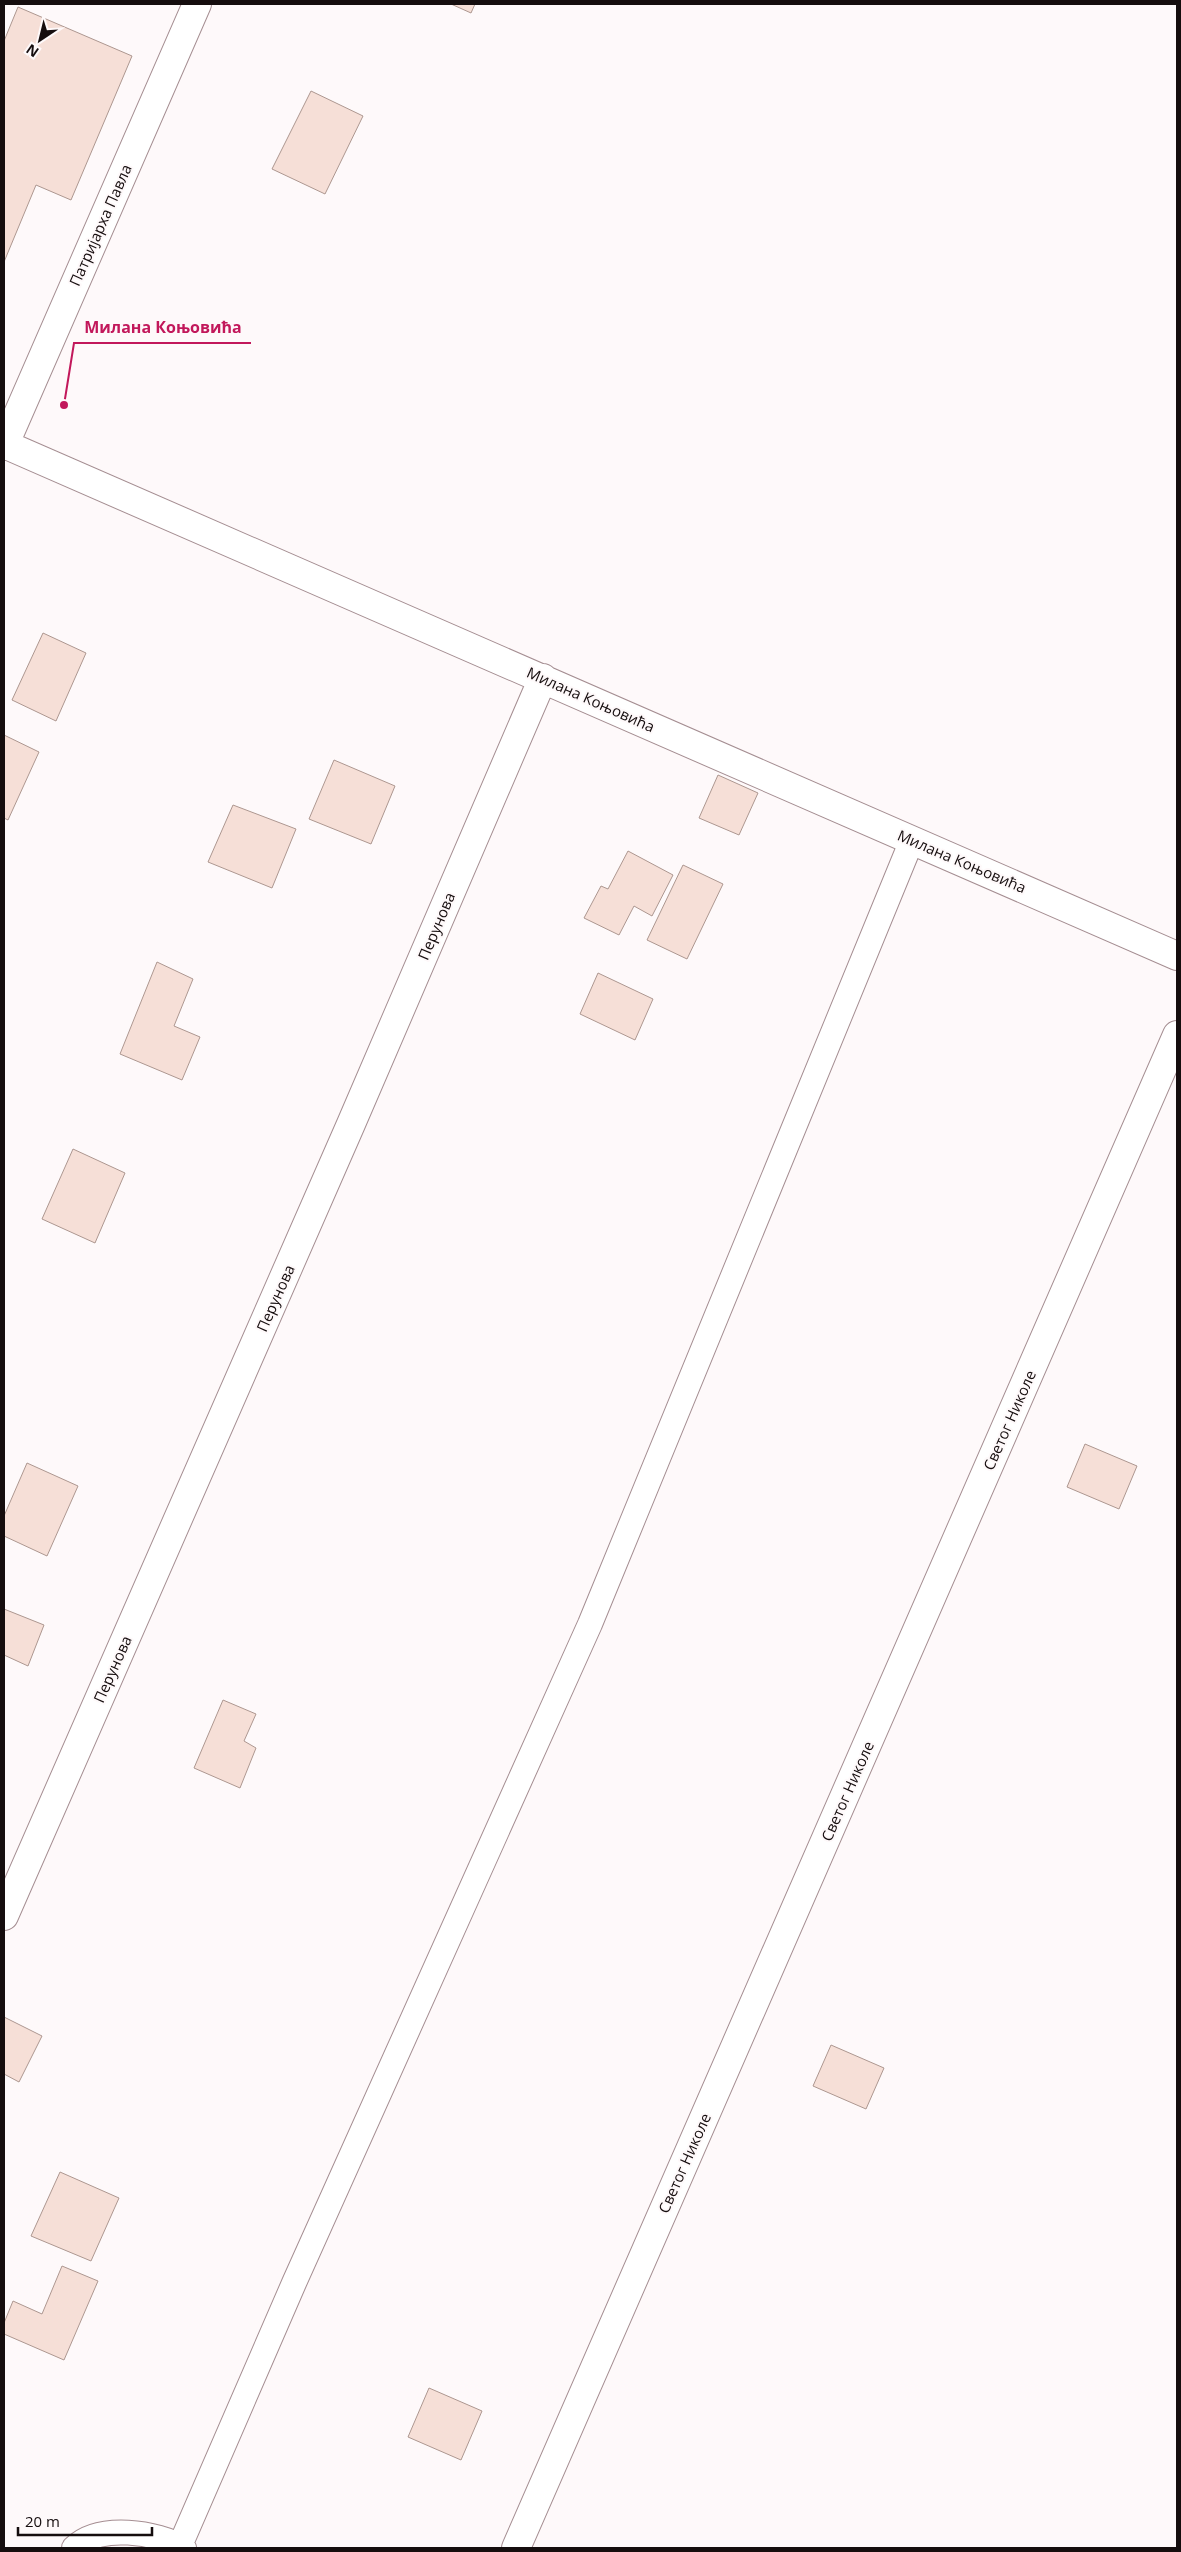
<svg xmlns="http://www.w3.org/2000/svg" width="1181" height="2552" viewBox="0 0 1181 2552" font-family="'Open Sans',sans-serif">
	<style>
		.building { fill: #f6dfd7; stroke: #ad9790 }
		.lines { fill: none; stroke-linecap: round; stroke-linejoin: round }
		.lane-casing { stroke: #a58e92; stroke-width: 26 }
		.street-casing { stroke: #a58e92; stroke-width: 30 }
		.lane { stroke: #fff; stroke-width: 24 }
		.street { stroke: #fff; stroke-width: 28 }
		.labels { text-anchor: middle; dominant-baseline: central; stroke-width: 4; stroke-linejoin: round; paint-order: stroke }
		.street-label { font-size: 15px; fill: #150d0e; stroke: #fef9fa }
		.leader { fill: none; stroke: #c2185b; stroke-width: 2 }
		.callout-dot { fill: #c2185b; stroke: #fef9fa; stroke-width: 2 }
		.callout-label { font-size: 16px; text-anchor: middle; font-weight: bold; fill: #c2185b; stroke: #fef9fa; stroke-width: 4; stroke-linejoin: round; paint-order: stroke }
	</style>
	<rect width="100%" height="100%" fill="#fef9fa"/>
	<path class="building" d="M 451,4 L 475,4 L 471,13 Z
		M 18,7 L 132,56 L 71,200 L 36,185 L 4,262 L 4,41 Z
		M 311,91 L 363,116 L 325,194 L 272,169 Z
		M 43,633 L 86,653 L 56,721 L 12,700 Z
		M 4,735 L 39,752 L 8,820 L 4,818 Z
		M 334,760 L 395,786 L 371,844 L 309,819 Z
		M 718,775 L 758,793 L 739,835 L 699,818 Z
		M 233,805 L 296,829 L 272,888 L 208,862 Z
		M 628,851 L 673,875 L 652,916 L 634,906 L 619,935 L 584,918 L 601,886 L 608,889 Z
		M 683,865 L 723,884 L 687,959 L 647,940 Z
		M 157,962 L 193,979 L 174,1026 L 200,1037 L 182,1080 L 120,1054 Z
		M 598,973 L 653,999 L 635,1040 L 580,1014 Z
		M 73,1149 L 125,1173 L 95,1243 L 42,1219 Z
		M 1085,1444 L 1137,1466 L 1119,1509 L 1067,1487 Z
		M 27,1463 L 78,1486 L 47,1556 L 4,1536 L 4,1516 Z
		M 4,1609 L 44,1625 L 28,1666 L 4,1655 Z
		M 223,1700 L 256,1714 L 244,1741 L 256,1748 L 240,1788 L 194,1768 Z
		M 4,2017 L 42,2036 L 19,2082 L 4,2074 Z
		M 831,2045 L 884,2068 L 866,2109 L 813,2086 Z
		M 60,2172 L 119,2198 L 91,2261 L 31,2236 Z
		M 62,2266 L 98,2281 L 64,2360 L 4,2334 L 4,2323 L 13,2301 L 42,2314 Z
		M 429,2388 L 482,2411 L 461,2460 L 408,2437 Z"/>
	<g class="lines">
		<defs>
			<path id="lane" d="M 74,2548 C 99,2523 157,2532 184,2548
				M 179,2548 L 294,2283 L 590,1624 L 912,840"/>
			<path id="street" d="M 4,444 L 1177,956
				M 4,446 L 197,4
				M 4,1916 L 351,1124 L 543,678
				M 516,2548 L 1177,1035"/>
		</defs>
		<use href="#lane" class="lane-casing"/>
		<use href="#street" class="street-casing"/>
		<use href="#lane" class="lane"/>
		<use href="#street" class="street"/>
	</g>
	<g class="labels">
		<g class="street-label">
			<text transform="translate(100 225) rotate(-66)">Патријарха Павла</text>
			<text transform="translate(591 699) rotate(24)">Милана Коњовића</text>
			<text transform="translate(962 861) rotate(23)">Милана Коњовића</text>
			<text transform="translate(436 926) rotate(-67)">Перунова</text>
			<text transform="translate(275 1298) rotate(-66)">Перунова</text>
			<text transform="translate(1009 1420) rotate(-66)">Светог Николе</text>
			<text transform="translate(112 1669) rotate(-66)">Перунова</text>
			<text transform="translate(847 1791) rotate(-66)">Светог Николе</text>
			<text transform="translate(684 2163) rotate(-66)">Светог Николе</text>
		</g>
	</g>
	<path class="leader" d="M64 405L74 343H251"/>
	<circle class="callout-dot" cx="64" cy="405" r="5"/>
	<g class="callout-label">
		<text x="163" y="333">Милана Коњовића</text>
	</g>
	<rect width="1181" height="2552" fill="none" stroke="#150d0e" stroke-width="10"/>
	<g transform="translate(40 40) rotate(215)" stroke="#fef9fa" stroke-width="4" paint-order="stroke">
	<path d="M0-4L9 19L0 12L-9 19Z" fill="#150d0e"/>
	<text y="-8" font-size="14" font-weight="bold" text-anchor="middle" fill="#150d0e">N</text>
	</g>
	<path d="M18 2527v8h134v-8" fill="none" stroke="#150d0e" stroke-width="2.5"/>
	<text x="25" y="2527" font-size="15" fill="#150d0e" stroke="#fef9fa" stroke-width="4" paint-order="stroke">20 m</text>
</svg>
